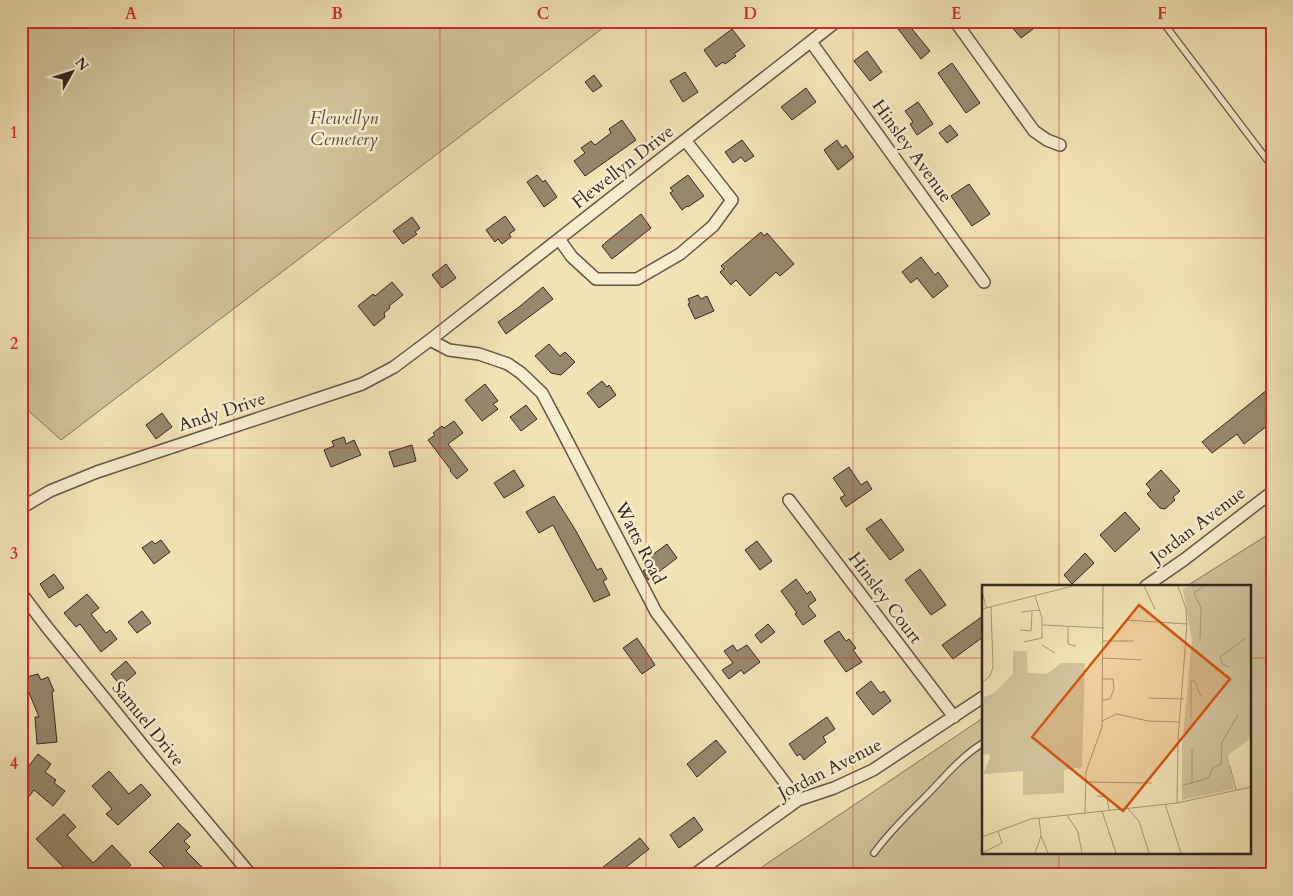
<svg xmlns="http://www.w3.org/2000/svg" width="1293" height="896" viewBox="0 0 1293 896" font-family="Cardo,serif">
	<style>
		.green { fill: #d2c39c; stroke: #83765e }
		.building { fill: #97896e; stroke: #342821 }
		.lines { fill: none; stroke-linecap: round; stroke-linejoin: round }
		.lane-casing { stroke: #645746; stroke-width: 8 }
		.street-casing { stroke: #645746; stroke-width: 14 }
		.lane { stroke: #f7edcf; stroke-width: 5.5 }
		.street { stroke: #f7edcf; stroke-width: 11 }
		.grid { fill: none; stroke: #d62828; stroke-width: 1; stroke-opacity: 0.55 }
		.labels { text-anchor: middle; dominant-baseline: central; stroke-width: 5; stroke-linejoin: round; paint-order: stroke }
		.park-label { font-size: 18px; font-style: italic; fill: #5c4f40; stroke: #f7edcf }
		.street-label { font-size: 18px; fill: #342821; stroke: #f7edcf }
		.inset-road { fill: none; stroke: #a6987a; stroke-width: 1 }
		.view { fill: #d6540e; fill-opacity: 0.15; stroke: #d6540e; stroke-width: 2.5 }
		.inset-edge { fill: none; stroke: #342821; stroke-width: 2.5 }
		.neatline { fill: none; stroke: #d62828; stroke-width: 2 }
		.grid-label { font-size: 16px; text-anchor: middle; font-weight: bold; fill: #d62828 }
	</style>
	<rect width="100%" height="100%" fill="#f2e3b5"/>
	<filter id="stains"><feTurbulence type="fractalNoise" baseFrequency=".004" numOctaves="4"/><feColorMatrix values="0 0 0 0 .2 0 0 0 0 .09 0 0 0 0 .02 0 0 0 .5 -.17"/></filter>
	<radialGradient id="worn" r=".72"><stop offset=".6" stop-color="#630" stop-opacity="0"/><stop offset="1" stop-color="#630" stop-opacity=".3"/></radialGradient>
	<path class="green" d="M 21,21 L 612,21 L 61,440 L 21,404 Z
		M 1272,532 L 1272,875 L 750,875 L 983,718 L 983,852 L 1249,852 L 1249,586 L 1187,586 Z"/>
	<path class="building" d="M 892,21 L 922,21 L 912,29 L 930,51 L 921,59 Z
		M 1007,21 L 1026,21 L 1033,29 L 1021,38 Z
		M 732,29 L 745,46 L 734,54 L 736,56 L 725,64 L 723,62 L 716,67 L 704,50 Z
		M 867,51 L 882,72 L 870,81 L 854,61 Z
		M 952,63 L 980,103 L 966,113 L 938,73 Z
		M 685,72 L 698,92 L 683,102 L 670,81 Z
		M 594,75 L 602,86 L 593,92 L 585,82 Z
		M 806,88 L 816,102 L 792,120 L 781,107 Z
		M 918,102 L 933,124 L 917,135 L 910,124 L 913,122 L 905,111 Z
		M 622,120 L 636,140 L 585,176 L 574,161 L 585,153 L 581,148 L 591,141 L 595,145 L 611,133 L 609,129 Z
		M 950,125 L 958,135 L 947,143 L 939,133 Z
		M 742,140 L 754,156 L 745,162 L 741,157 L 733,163 L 725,152 Z
		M 837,140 L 842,148 L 846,145 L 854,157 L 838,170 L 824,150 Z
		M 537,175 L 543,182 L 545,180 L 557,197 L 544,207 L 527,182 Z
		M 688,175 L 704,196 L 688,207 L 687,206 L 682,210 L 670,193 L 673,191 L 670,188 Z
		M 969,184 L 990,214 L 972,226 L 951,196 Z
		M 641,214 L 651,228 L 612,259 L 602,246 L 606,242 Z
		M 505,216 L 515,230 L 509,234 L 511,237 L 502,244 L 498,239 L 495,242 L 486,230 Z
		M 412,217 L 420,228 L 415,232 L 417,234 L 403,244 L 393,231 Z
		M 761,232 L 764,236 L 767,233 L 794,264 L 780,276 L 776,272 L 750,296 L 736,280 L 731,285 L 720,272 L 724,269 L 721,266 Z
		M 921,257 L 935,275 L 938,272 L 948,286 L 933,298 L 917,278 L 911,283 L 902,272 Z
		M 446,264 L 456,278 L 442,288 L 432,275 Z
		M 392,282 L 403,295 L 389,306 L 390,308 L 384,313 L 385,317 L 374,326 L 358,306 L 373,294 L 375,296 Z
		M 543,287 L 553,299 L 506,334 L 498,322 L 519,307 Z
		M 698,295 L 701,299 L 707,296 L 714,311 L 695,319 L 688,304 L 690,303 L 688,299 Z
		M 549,344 L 560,356 L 565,352 L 575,362 L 561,375 L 551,373 L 535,356 Z
		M 602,381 L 607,387 L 609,385 L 616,395 L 599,408 L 587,393 Z
		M 485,384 L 498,401 L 493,404 L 498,409 L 482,421 L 465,400 Z
		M 1272,386 L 1272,422 L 1244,444 L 1237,434 L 1212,453 L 1202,442 Z
		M 526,405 L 537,419 L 521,431 L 510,417 Z
		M 162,413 L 172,427 L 156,439 L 146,425 Z
		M 454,421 L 463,433 L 448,444 L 468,470 L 457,479 L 450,471 L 451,470 L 428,440 L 435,435 L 433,433 L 442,426 L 444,428 Z
		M 344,437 L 346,444 L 354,440 L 361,455 L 331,467 L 324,450 L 334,446 L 332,441 Z
		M 412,445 L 416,461 L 394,467 L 389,452 Z
		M 849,467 L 861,485 L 867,481 L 872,489 L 846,507 L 840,498 L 845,495 L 833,478 Z
		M 514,470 L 524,486 L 504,498 L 494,483 Z
		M 1161,470 L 1180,491 L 1173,497 L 1175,500 L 1165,509 L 1160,508 L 1147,494 L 1151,490 L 1146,484 Z
		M 554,496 L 576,531 L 597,570 L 601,568 L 607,579 L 603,581 L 610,595 L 594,602 L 553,525 L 539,533 L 526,512 Z
		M 1125,512 L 1140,529 L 1115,552 L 1100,535 Z
		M 881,519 L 904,550 L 890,560 L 866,529 Z
		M 161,540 L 170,552 L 154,564 L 142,548 L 152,541 L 155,544 Z
		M 757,541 L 772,561 L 760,570 L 745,550 Z
		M 667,544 L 677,558 L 648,580 L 643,571 L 655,562 L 651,556 Z
		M 1085,553 L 1094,563 L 1072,584 L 1064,575 Z
		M 920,569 L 946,605 L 931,615 L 905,580 Z
		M 54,574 L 64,588 L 49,598 L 40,584 Z
		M 796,579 L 807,594 L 810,591 L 816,600 L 808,606 L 816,616 L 803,625 L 795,614 L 797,613 L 781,591 Z
		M 87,594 L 99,608 L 91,614 L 106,633 L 110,630 L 117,639 L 101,652 L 80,624 L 76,627 L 64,613 Z
		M 142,611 L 151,623 L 137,633 L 128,622 Z
		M 983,616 L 983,637 L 953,659 L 942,645 Z
		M 768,624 L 775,632 L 761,643 L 755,635 Z
		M 839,631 L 846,641 L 849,639 L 856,648 L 853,650 L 862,662 L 846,672 L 824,641 Z
		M 637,638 L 655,665 L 642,674 L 623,648 Z
		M 733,645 L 737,651 L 747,645 L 760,662 L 744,674 L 741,670 L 729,679 L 722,670 L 733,663 L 724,651 Z
		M 126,661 L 136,673 L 121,686 L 111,674 Z
		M 38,674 L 41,680 L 48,677 L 54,691 L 52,692 L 57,742 L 37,744 L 35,717 L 39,717 L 23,678 Z
		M 871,681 L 880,693 L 884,691 L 891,701 L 873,715 L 856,693 Z
		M 827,717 L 835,729 L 823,737 L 826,742 L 804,760 L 800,754 L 797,756 L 789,744 Z
		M 716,740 L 726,752 L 697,777 L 687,764 Z
		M 38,754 L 51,764 L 45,772 L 56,780 L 54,783 L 65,791 L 53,806 L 34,790 L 21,807 L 21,776 Z
		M 109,771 L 129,794 L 141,784 L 151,795 L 118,825 L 106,814 L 112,809 L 92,786 Z
		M 64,814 L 76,827 L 67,835 L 93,863 L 112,845 L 131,865 L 121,875 L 71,875 L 36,839 Z
		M 694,817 L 703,830 L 679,848 L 670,835 Z
		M 178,823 L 191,835 L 184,841 L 190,847 L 186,851 L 210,875 L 172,875 L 149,852 Z
		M 640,838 L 649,849 L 616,875 L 593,875 Z"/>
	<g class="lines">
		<defs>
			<path id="lane" d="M 1162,21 L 1272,166
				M 874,853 C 890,831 910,812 929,793 C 946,775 962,756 983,743"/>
			<path id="street" d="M 955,21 L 1034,131 L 1047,140 L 1060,145
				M 811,42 L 984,282
				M 559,239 L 572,257 L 596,279 L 637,279 L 680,254 L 713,226 L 732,200 L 685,140
				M 430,340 L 449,350 L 479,354 L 508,364 L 521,373 L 542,393 L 559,425 L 656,612 L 798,800
				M 789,500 L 954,717
				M 21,508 L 50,491 L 97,472 L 362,384 L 394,367 L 430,340 L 837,21
				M 1146,586 L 1185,559 L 1272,492
				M 21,593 L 46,626 L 152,757 L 251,875
				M 694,875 L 798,800 L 834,788 L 873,770 L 983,697"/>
		</defs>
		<use href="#lane" class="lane-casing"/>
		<use href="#street" class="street-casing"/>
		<use href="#lane" class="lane"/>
		<use href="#street" class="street"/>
	</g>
	<path class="grid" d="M 234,21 L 234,875M 440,21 L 440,875M 646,21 L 646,875M 853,21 L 853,875M 1059,21 L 1059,586M 21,238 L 1272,238M 21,448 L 1272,448M 21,658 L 983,658M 1249,658 L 1272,658M 1059,852 L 1059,875"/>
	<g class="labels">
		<g class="park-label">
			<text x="344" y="118">Flewellyn<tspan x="344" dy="21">Cemetery</tspan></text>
		</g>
		<g class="street-label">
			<text transform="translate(912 151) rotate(54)">Hinsley Avenue</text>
			<text transform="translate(623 167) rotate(-38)">Flewellyn Drive</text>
			<text transform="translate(222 412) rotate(-18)">Andy Drive</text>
			<text transform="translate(1198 525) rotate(-37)">Jordan Avenue</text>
			<text transform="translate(640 543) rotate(63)">Watts Road</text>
			<text transform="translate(885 598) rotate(53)">Hinsley Court</text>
			<text transform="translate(148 724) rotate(51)">Samuel Drive</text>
			<text transform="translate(830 769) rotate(-27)">Jordan Avenue</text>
		</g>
	</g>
	<g transform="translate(982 585)">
		<rect width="269" height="269" fill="#f2e3b5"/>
		<path d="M 206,1 L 269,1 L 269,147 L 266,155 L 246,170 L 252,204 L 200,215 L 200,160 L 210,56 L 201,4 ZM 31,66 L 45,66 L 46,88 L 65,89 L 79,78 L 103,78 L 100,182 L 82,185 L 82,208 L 41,210 L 41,186 L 1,189 L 8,173 L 7,169 L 0,170 L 0,113 L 12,108 L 31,89 Z" fill="#d2c39c"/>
		<path class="inset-road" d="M 162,1 L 173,24M 0,6 L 4,22M 0,24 L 91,1M 39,27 L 57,25M 145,35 L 205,39M 61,40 L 122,43M 86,42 L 86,59 L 94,61M 38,45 L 49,46 L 50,27M 218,54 L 219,23 L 212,8 L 222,1M 121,56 L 152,56M 42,57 L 60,53 L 60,33 L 53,11M 60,60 L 73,68M 121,73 L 160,75M 247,82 L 240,79 L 238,72 L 264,53M 0,98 L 8,91 L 11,82 L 9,22M 166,113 L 202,114M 121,115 L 128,114 L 132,104 L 131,94 L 121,94M 209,133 L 209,96 L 213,96 L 219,112M 120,136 L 135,129 L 166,136 L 197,137M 248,181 L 254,205M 103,197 L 170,198M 210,198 L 226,193 L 231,183 L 239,179 L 240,157 L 256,130M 201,200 L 210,198 L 210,164M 115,211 L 125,212 L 127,225M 195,218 L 196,154 L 205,39 L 204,24 L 196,1M 183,219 L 199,268M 146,224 L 157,236 L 167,268M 120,226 L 134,268M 103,228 L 104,187 L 120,142 L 121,1M 85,230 L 96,247 L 100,268M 59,251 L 66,268M 0,252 L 49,234 L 195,218 L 269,202M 0,268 L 20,258 L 16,246M 53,268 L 59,251 L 57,233"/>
		<path class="view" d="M 157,20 L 248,94 L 141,226 L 50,152 Z"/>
		<rect width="269" height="269" class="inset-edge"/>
	</g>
	<rect width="1293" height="896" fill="none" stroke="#f2e3b5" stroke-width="55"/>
	<g transform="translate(72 72) rotate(51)" stroke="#f7edcf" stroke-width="4" paint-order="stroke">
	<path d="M0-4L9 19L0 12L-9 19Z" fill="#342821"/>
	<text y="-8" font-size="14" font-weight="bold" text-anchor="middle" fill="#342821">N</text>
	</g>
	<rect x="28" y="28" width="1238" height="840" class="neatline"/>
	<g class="grid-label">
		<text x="131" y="19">A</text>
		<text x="337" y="19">B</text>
		<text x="543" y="19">C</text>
		<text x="750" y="19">D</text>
		<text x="956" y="19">E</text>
		<text x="1162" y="19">F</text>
		<text x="14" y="138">1</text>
		<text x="14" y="349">2</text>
		<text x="14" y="559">3</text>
		<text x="14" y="769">4</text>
	</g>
	<rect width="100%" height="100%" filter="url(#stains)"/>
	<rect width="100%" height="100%" fill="url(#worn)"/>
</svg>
